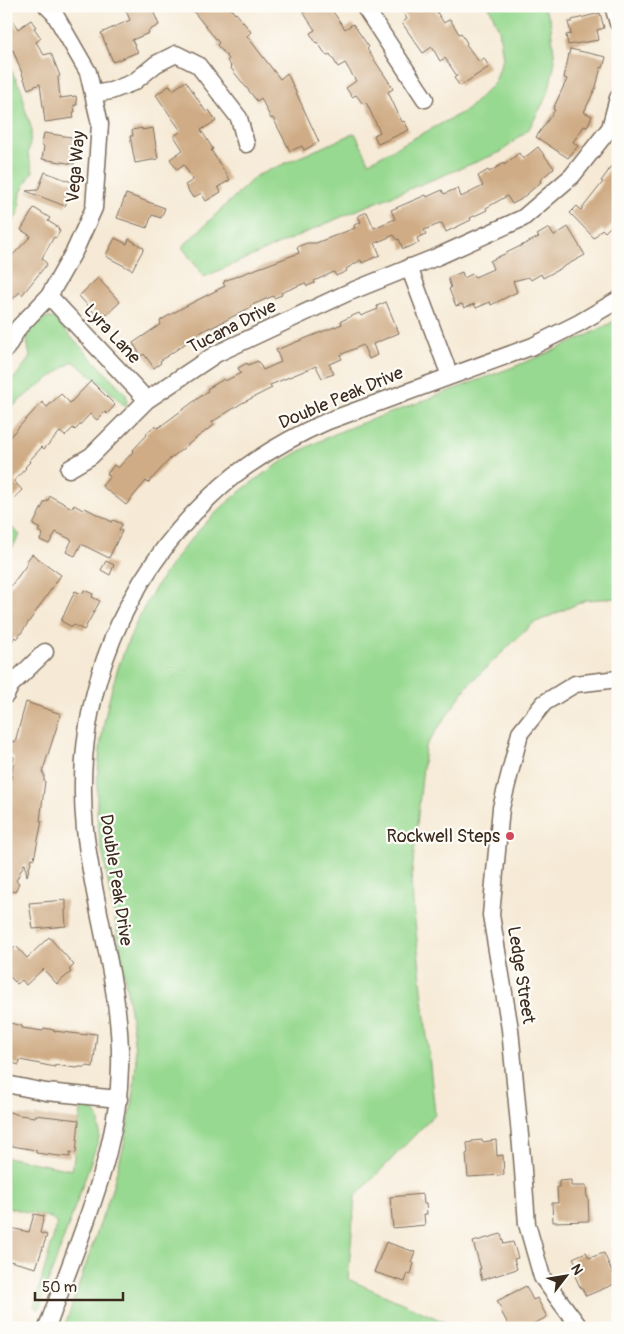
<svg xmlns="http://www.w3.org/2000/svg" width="624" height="1334" viewBox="0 0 624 1334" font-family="Pangolin,sans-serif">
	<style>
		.green { fill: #97d990; stroke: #698257 }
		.building { fill: #cfac85 }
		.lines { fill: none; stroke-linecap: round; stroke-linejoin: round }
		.minor-casing { stroke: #7c6d5e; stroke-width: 19 }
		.minor { stroke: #fff; stroke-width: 16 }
		.poi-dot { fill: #d1495b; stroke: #fdfcf7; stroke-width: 2 }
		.labels { text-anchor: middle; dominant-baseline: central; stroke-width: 4.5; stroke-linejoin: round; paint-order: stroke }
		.street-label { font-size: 18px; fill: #3b2a1e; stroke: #fdfcf7 }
		.poi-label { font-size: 18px; fill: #3b2a1e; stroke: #fdfcf7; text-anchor: end }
	</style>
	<rect width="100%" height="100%" fill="#fdfcf7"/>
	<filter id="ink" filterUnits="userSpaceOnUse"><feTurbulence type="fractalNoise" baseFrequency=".02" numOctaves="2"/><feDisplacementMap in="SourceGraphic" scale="10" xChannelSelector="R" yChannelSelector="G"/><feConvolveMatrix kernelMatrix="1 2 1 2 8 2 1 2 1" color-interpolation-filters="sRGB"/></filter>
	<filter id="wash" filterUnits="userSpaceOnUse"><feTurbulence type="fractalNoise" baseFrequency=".0096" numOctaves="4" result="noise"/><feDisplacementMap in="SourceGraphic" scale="20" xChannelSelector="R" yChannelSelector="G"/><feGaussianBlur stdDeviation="1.12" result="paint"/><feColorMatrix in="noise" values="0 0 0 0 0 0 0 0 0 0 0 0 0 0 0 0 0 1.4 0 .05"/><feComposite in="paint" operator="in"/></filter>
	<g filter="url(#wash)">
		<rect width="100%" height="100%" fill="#f6ead6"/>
		<path class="green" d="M 489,6 L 542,6 L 550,19 L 555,61 L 548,94 L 529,129 L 501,152 L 362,208 L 204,277 L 182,247 L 256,176 L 355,133 L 369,162 L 467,110 L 495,82 L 503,58 L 499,30 Z
			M 6,68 L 11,70 L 22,91 L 25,109 L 32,130 L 28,154 L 33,171 L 21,192 L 19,212 L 6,232 Z
			M 45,318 L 53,318 L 126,394 L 127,400 L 126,407 L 104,386 L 73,361 L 30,392 L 6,412 L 6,386 L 17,375 L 30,357 L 27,340 L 33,324 L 41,322 Z
			M 618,319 L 618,598 L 586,600 L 532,624 L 468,685 L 425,747 L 411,883 L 435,1114 L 355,1197 L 348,1279 L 458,1328 L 64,1328 L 112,1189 L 124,1145 L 133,1099 L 136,1062 L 133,1031 C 126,983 118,935 109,887 C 105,861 97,834 97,807 C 95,646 178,508 324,439 C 350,426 377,418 404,408 C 439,395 473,382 508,369 C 546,354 583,339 618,319 Z
			M 6,522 L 20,535 L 6,558 Z
			M 82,1104 C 101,1113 100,1119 99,1138 L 39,1309 L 34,1307 L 57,1224 L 51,1218 L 6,1207 L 6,1157 L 72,1170 Z"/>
		<g id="blocks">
			<path class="building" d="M 124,6 L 151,6 L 159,25 L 148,31 L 149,33 L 132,40 L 138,52 L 113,62 L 101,33 L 130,20 Z
				M 189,6 L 229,6 L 235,14 L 236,13 L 251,32 L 247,36 L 280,79 L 287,73 L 319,142 L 304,150 L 302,146 L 290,151 L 273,118 L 271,119 L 261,98 L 257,101 L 230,67 L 231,66 L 227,61 L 229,59 L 217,45 L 219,43 Z
				M 299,6 L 329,6 L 345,29 L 353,24 L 369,47 L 367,49 L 391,85 L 393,89 L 388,92 L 402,122 L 404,121 L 409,130 L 378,144 L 374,135 L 380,132 L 366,102 L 363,104 L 356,95 L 352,97 L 346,88 L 356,81 L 345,63 L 338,67 L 330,54 L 327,56 L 317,42 L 316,43 L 310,33 L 315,30 Z
				M 409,6 L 433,6 L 444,23 L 450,19 L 459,34 L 461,33 L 467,43 L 466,44 L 479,62 L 484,58 L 489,67 L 460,86 L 454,78 L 457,76 L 445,58 L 440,61 L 432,47 L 423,53 L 402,23 L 407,19 L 402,11 Z
				M 6,11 L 18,29 L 31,20 L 36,27 L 34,28 L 41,38 L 36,42 L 44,55 L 51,53 L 60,76 L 58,77 L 60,98 L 76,96 L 77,105 L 74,105 L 75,112 L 73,112 L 74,118 L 45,122 L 40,84 L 28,89 L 13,50 L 6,54 Z
				M 600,13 L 604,28 L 597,30 L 599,40 L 568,45 L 566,35 L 571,34 L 568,22 L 572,22 L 572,20 Z
				M 570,49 L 606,57 L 603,68 L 601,67 L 596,87 L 584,112 L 592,116 L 587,127 L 584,126 L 573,142 L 578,146 L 568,158 L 536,137 L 555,110 L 553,109 L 567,79 L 564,78 Z
				M 186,81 L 206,112 L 209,110 L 216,121 L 201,130 L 213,149 L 211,150 L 230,180 L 218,187 L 221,192 L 206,201 L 201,193 L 193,198 L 185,185 L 193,180 L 184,165 L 177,170 L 170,159 L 183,150 L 174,136 L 181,131 L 156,95 L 170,85 L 173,90 Z
				M 142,128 L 142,130 L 153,128 L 158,159 L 135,163 L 130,136 L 133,136 L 132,130 Z
				M 44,133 L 78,138 L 74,164 L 42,159 L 44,147 L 42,144 Z
				M 538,147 L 554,168 L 540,180 L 541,182 L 520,200 L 512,204 L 507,196 L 486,208 L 487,210 L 470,218 L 471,220 L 446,232 L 442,223 L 424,230 L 426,234 L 417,238 L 419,243 L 403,249 L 399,239 L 397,240 L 394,235 L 375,243 L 380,255 L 362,263 L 361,260 L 346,269 L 347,271 L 336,276 L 334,272 L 314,281 L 315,283 L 307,286 L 305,283 L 281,293 L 282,295 L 274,298 L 273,296 L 250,306 L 251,307 L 211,328 L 210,327 L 188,340 L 189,341 L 160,361 L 161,363 L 154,368 L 144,354 L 141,356 L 133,343 L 161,324 L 160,321 L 161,320 L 182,308 L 225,286 L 223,283 L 225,282 L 224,281 L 299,253 L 297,247 L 307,243 L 316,243 L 355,228 L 354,225 L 361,222 L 358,216 L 367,212 L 374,228 L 395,219 L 391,210 L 426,195 L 427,197 L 442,190 L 444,194 L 458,188 L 461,197 L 483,186 L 478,176 L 488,170 L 489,172 L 504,163 L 504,165 L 519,153 L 523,159 Z
				M 618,155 L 618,219 L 605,232 L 602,229 L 594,238 L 570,213 L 577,206 L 581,210 L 603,182 L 601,181 L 607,173 Z
				M 45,172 L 77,184 L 73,195 L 70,194 L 65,206 L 26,191 L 38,190 Z
				M 126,194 L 165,208 L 161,218 L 152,215 L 147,228 L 117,218 Z
				M 34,208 L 50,218 L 48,221 L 59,228 L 58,229 L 60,231 L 56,238 L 54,237 L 42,258 L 47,264 L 22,295 L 20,292 L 6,305 L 6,262 L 31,236 L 21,230 Z
				M 568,227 L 585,255 L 543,278 L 541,274 L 531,280 L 529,277 L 513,281 L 517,292 L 491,305 L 490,302 L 476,308 L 474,304 L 464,308 L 462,304 L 456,306 L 449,289 L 451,288 L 448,278 L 462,272 L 464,278 L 472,274 L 475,277 L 493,269 L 490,261 L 539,237 L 537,235 L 549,228 L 554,236 Z
				M 115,238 L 127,244 L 129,239 L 144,248 L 132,270 L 107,257 L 108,256 L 106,255 Z
				M 98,278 L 120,302 L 101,320 L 79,296 Z
				M 386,302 L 399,333 L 373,344 L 377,355 L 369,359 L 363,345 L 340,355 L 342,359 L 329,364 L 334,374 L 322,378 L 316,366 L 270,385 L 272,388 L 242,403 L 212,422 L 214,425 L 195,439 L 170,459 L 148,483 L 146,481 L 126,505 L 102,486 L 110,476 L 107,474 L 114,465 L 118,468 L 133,452 L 132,451 L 147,435 L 146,433 L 155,426 L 158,428 L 208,391 L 207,389 L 224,379 L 225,381 L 241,373 L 238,368 L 247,363 L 248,365 L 258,361 L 263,370 L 281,362 L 276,350 L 342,324 L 341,321 L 359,313 L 361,316 L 378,309 L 377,306 Z
				M 91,381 L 115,405 L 107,414 L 105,412 L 97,420 L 90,414 L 75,430 L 73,428 L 65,436 L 60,432 L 44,449 L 42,447 L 29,461 L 30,462 L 25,467 L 26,468 L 14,481 L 22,490 L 6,507 L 6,441 L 42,402 L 47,407 L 61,394 L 70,403 Z
				M 50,496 L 72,508 L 74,505 L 83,510 L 85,508 L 112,522 L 113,520 L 122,524 L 119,530 L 122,531 L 109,558 L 81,544 L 75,556 L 66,552 L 72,540 L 56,532 L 49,544 L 40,540 L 43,534 L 38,531 L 40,529 L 33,525 L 45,501 L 47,502 Z
				M 32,554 L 61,575 L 17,639 L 15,637 L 6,650 L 6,583 L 11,586 L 28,563 L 26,562 Z
				M 106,561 L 114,565 L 110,575 L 101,570 Z
				M 84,590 L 93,594 L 92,597 L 100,601 L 84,630 L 74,625 L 72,627 L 61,621 L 75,591 L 82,594 Z
				M 26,702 L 61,714 L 42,773 L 44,773 L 44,781 L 45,781 L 40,821 L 42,821 L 34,859 L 32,858 L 27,876 L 25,864 L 24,864 L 16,881 L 19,883 L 15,892 L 12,891 L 6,902 L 6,836 L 9,795 L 6,794 L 6,779 L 11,779 L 14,757 L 7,754 L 12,741 L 15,742 Z
				M 66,900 L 66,910 L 65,910 L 66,926 L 33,929 L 29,903 Z
				M 49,937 L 74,965 L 69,970 L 71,972 L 57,984 L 43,969 L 26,985 L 22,980 L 17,984 L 6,973 L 6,944 L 12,950 L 16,946 L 27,958 Z
				M 6,1022 L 22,1026 L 22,1028 L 43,1031 L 44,1028 L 54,1030 L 54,1031 L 87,1035 L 87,1033 L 97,1034 L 93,1067 L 87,1066 L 86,1067 L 80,1067 L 76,1068 L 55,1065 L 55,1067 L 20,1060 L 19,1065 L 6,1061 Z
				M 6,1111 L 19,1115 L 35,1117 L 35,1115 L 79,1120 L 76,1153 L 70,1152 L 70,1157 L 59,1156 L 36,1153 L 36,1150 L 6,1145 Z
				M 482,1140 L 482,1142 L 496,1140 L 497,1156 L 503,1155 L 504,1175 L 468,1177 L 466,1154 L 468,1153 L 467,1143 L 472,1142 L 472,1141 Z
				M 571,1180 L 571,1186 L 586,1186 L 587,1197 L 588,1197 L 589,1221 L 553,1222 L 552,1203 L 558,1203 L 557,1187 L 559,1187 L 559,1181 Z
				M 423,1194 L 424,1204 L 426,1204 L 427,1214 L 424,1214 L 425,1225 L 393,1228 L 390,1197 Z
				M 34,1214 L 44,1216 L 40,1233 L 47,1235 L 36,1268 L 6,1260 L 6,1227 L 29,1232 Z
				M 501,1234 L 504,1244 L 513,1242 L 518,1258 L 514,1259 L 517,1269 L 482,1280 L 479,1269 L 481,1269 L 473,1242 Z
				M 386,1242 L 415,1252 L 411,1262 L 414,1263 L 411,1274 L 408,1273 L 405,1282 L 374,1272 Z
				M 586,1252 L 589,1258 L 604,1253 L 617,1283 L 586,1296 L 581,1287 L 580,1287 L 575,1276 L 576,1276 L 573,1264 L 576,1263 L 573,1258 Z
				M 526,1286 L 533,1300 L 537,1298 L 547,1317 L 525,1328 L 510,1328 L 501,1311 L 502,1310 L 497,1301 Z"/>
		</g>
	</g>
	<g filter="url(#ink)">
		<use href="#blocks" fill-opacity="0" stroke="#7c6d5e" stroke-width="1"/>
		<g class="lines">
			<defs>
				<path id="minor" d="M 364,6 L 425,99
					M 613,6 L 618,23
					M 93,94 L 111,91 L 134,82 L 156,64 L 176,54 L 198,65 L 239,118 L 246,144
					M 409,267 L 450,376
					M 49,296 L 147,400
					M 6,349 L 19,327 L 49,296 L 75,250 L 94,208 L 100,124 L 88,72 L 54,13 L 47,6
					M 69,469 L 91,456 L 147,400 L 216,354 L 347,293 L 439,256 L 523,218 L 572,176 L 610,128 L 618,98
					M 6,695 L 11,685 L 45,652
					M 6,1084 L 46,1092 L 119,1099
					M 47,1328 C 58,1297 70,1267 81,1236 C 101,1181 119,1126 120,1067 C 122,986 93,909 85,829 C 73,712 114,598 194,513 C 210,496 228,479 247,466 C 273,448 300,433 328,421 L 533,346 L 579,323 L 618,300
					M 580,1328 L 542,1277 L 527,1224 L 522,1157 L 510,1029 L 491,915 L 501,808 L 520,733 L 544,703 L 575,684 L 618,679"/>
			</defs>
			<use href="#minor" class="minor-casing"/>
			<use href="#minor" class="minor"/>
		</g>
	</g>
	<circle class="poi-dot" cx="510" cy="836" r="5"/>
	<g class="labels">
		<g class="street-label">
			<text transform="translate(76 167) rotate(-85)">Vega Way</text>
			<text transform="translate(232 327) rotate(-27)">Tucana Drive</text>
			<text transform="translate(112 334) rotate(47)">Lyra Lane</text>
			<text transform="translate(341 398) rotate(-23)">Double Peak Drive</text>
			<text transform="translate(116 880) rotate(81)">Double Peak Drive</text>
			<text transform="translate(521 975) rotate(81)">Ledge Street</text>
		</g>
		<g class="poi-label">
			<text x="500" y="836">Rockwell Steps</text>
		</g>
	</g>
	<rect width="624" height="1334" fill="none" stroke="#fdfcf7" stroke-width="25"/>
	<g transform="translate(566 1276) rotate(59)" stroke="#fdfcf7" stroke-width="4" paint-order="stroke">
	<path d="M0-4L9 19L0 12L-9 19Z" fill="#3b2a1e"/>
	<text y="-8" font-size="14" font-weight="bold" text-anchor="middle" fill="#3b2a1e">N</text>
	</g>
	<path d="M35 1292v8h88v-8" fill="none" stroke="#3b2a1e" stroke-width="2.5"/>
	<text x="42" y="1292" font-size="15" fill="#3b2a1e" stroke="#fdfcf7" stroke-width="4" paint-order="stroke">50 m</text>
</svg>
